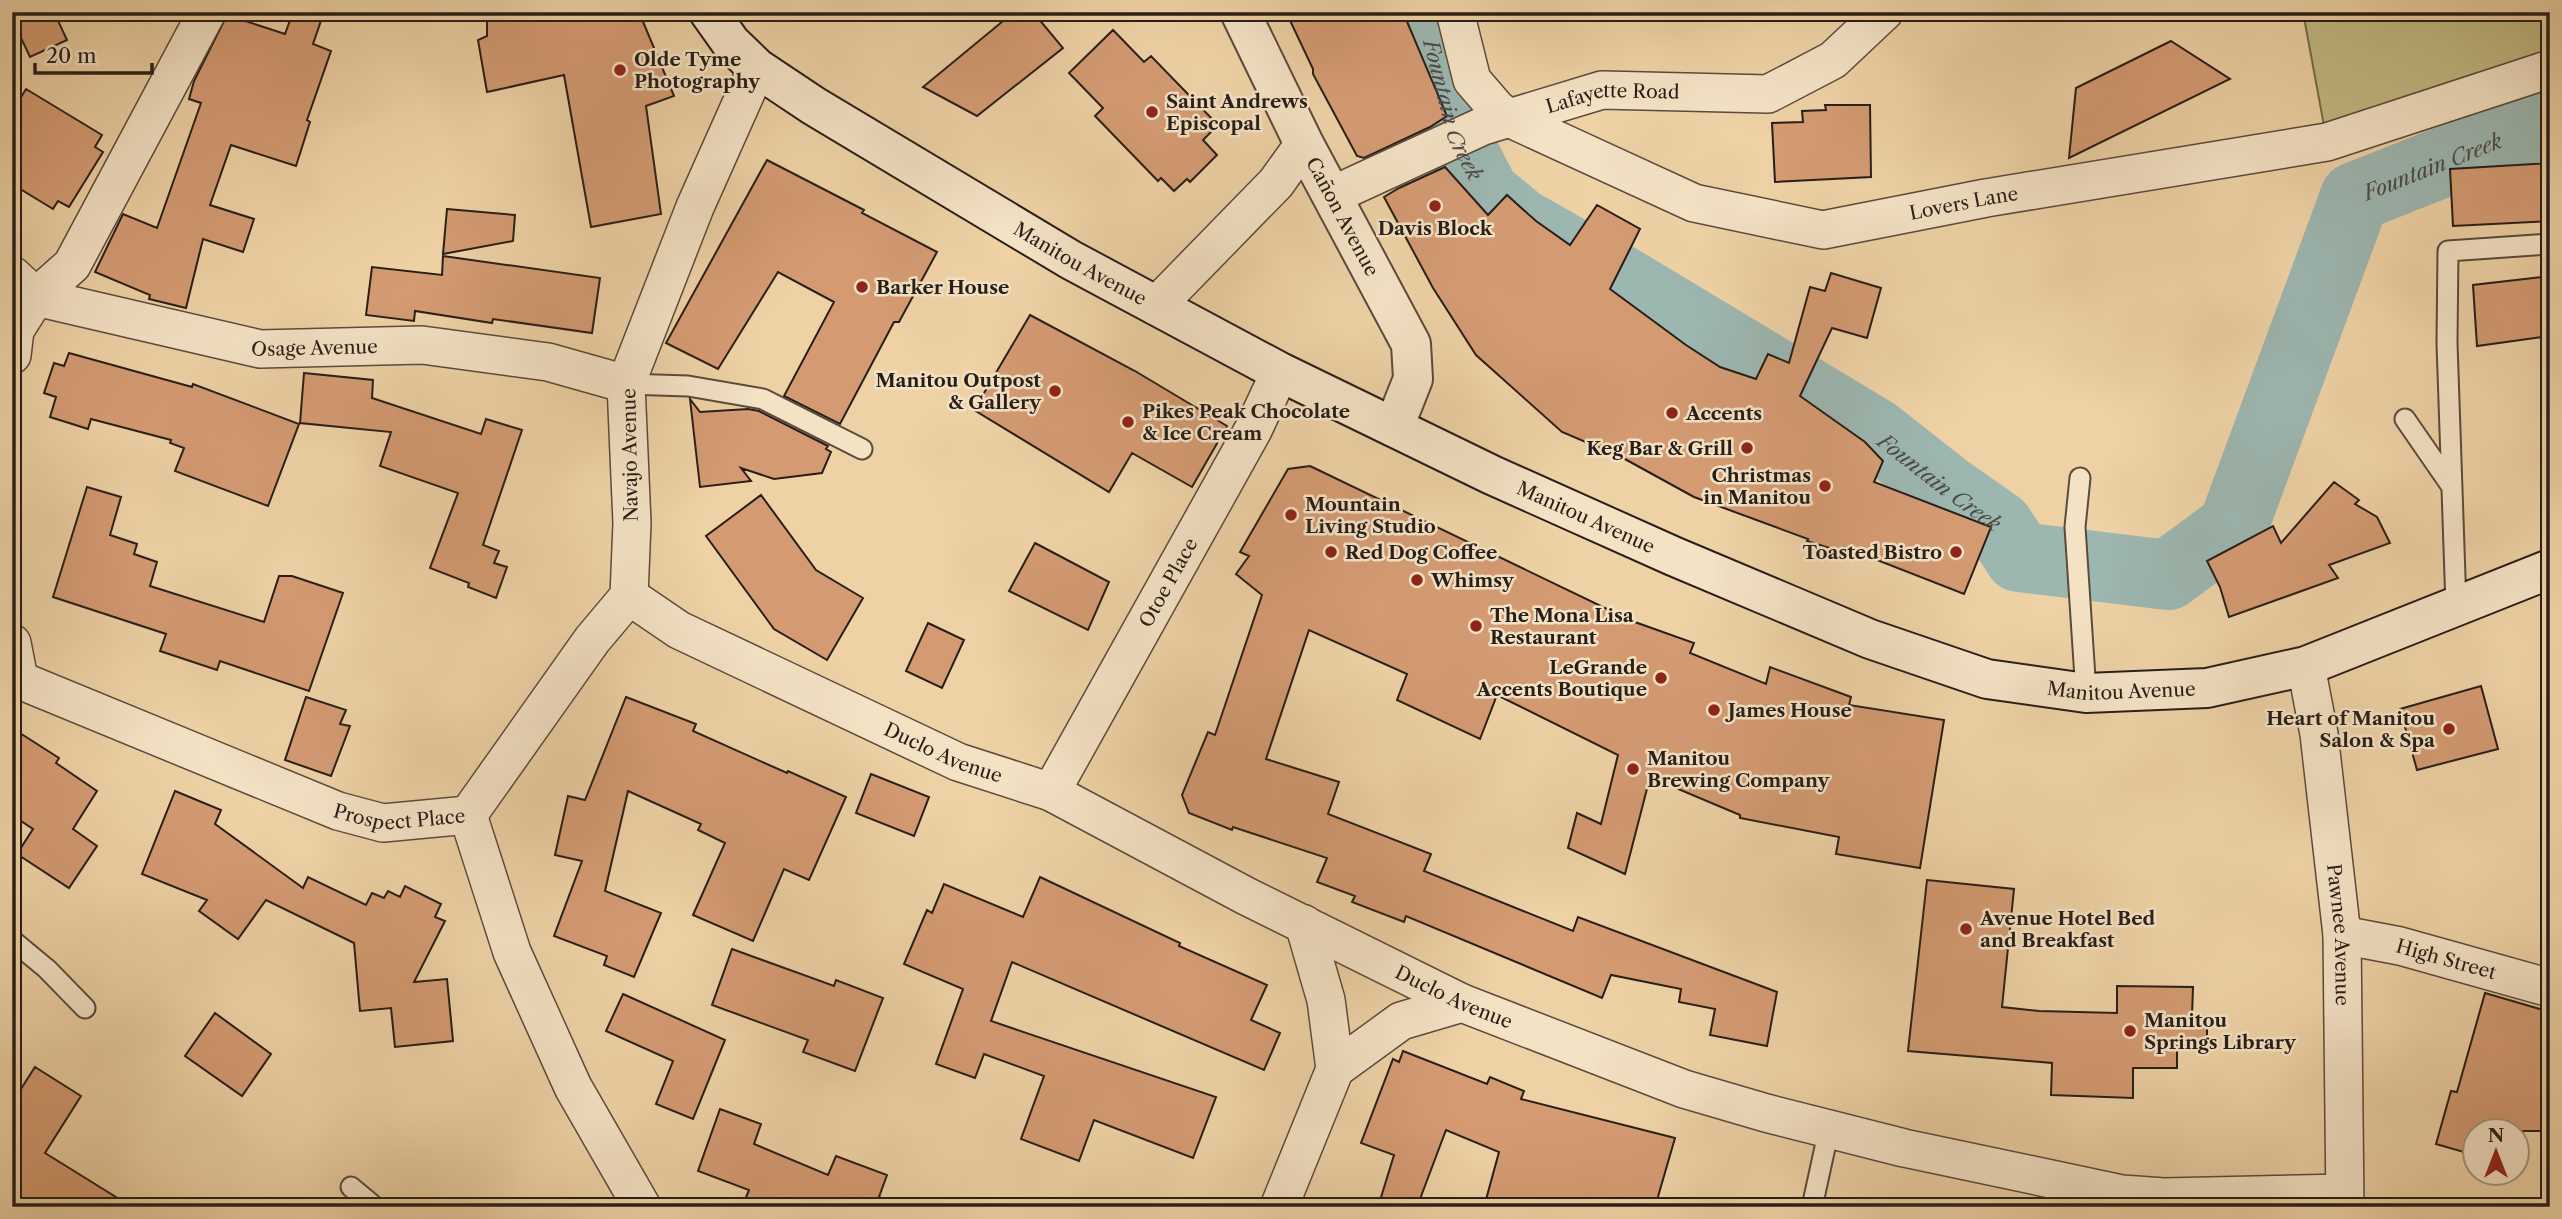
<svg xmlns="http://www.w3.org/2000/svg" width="2562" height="1219" viewBox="0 0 2562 1219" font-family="'Libre Caslon Text',serif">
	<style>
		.green { fill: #c1b981; stroke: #746c4c; stroke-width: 2 }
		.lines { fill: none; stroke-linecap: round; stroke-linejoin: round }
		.river { stroke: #9cb6b0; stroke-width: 70 }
		.building { fill: #d49b73; stroke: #281e18; stroke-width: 2 }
		.service-casing { stroke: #5a4b3c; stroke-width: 23 }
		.minor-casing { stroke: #5a4b3c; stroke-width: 40 }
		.tertiary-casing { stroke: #5a4b3c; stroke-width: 42 }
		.secondary-casing { stroke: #281e18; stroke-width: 42 }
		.service { stroke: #f4e2c5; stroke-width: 19 }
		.minor { stroke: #f4e2c5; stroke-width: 37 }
		.tertiary { stroke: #f4e2c5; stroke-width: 38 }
		.secondary { stroke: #f4e2c5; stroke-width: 38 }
		.poi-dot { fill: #8f2418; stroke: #f4e2c5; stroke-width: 2.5 }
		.labels { text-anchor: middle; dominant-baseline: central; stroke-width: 5; stroke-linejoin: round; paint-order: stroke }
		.poi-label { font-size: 19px; font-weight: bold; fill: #281e18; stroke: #f4e2c5; text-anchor: start }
		.street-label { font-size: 19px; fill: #281e18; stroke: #f4e2c5 }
		.water-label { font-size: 21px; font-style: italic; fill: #4b4c46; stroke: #f4e2c5 }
	</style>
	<rect width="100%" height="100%" fill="#eed2a6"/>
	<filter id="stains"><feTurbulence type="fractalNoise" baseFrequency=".00286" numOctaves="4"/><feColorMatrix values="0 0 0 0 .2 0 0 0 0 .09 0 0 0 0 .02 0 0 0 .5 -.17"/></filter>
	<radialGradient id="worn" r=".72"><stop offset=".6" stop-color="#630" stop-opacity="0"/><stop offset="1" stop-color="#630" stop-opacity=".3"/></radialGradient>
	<path class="green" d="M 2303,12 L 2550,12 L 2550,69 L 2327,142 Z"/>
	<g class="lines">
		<path class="river" id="s1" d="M 1421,12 L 1429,33 L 1456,138 L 1485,194 L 1520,223 L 1624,282 L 1875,433 L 1945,488 L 1999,526 L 2019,557 L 2168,575 L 2233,527 L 2355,197 L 2542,123 L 2550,123"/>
	</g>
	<path class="building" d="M 12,12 L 54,12 L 67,40 L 30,57 L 12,19 Z
		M 293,12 L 324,12 L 313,44 L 331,51 L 307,120 L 310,122 L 296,166 L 231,145 L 210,205 L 254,219 L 243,252 L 203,239 L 186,308 L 149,299 L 150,295 L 95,272 L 123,214 L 157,228 L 201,103 L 189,99 L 194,81 L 227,15 L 285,34 Z
		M 487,12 L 639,12 L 674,96 L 646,106 L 661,214 L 591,227 L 564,75 L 487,92 L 478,40 L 487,36 Z
		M 1014,12 L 1033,12 L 1063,48 L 977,116 L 923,87 Z
		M 1286,12 L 1403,12 L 1447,116 L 1430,127 L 1364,158 L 1357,156 L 1313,74 L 1313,69 Z
		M 1113,30 L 1144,62 L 1151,56 L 1218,125 L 1203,140 L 1217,155 L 1190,182 L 1187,179 L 1174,191 L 1161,178 L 1158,181 L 1095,116 L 1103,108 L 1069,73 Z
		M 2171,41 L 2230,79 L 2069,158 L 2076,88 Z
		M 26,89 L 102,135 L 95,147 L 103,152 L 69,207 L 58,201 L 53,209 L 12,184 L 12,112 Z
		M 1825,105 L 1870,105 L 1871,177 L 1775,182 L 1772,123 L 1803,122 L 1802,111 L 1826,110 Z
		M 767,160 L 864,210 L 862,213 L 937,252 L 899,322 L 894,322 L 840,424 L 784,396 L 834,302 L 778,272 L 718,369 L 666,343 Z
		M 2550,163 L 2550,221 L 2453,226 L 2450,169 Z
		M 1445,167 L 1488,215 L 1507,195 L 1536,221 L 1570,245 L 1597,205 L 1640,229 L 1610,289 L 1686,345 L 1720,367 L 1756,379 L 1768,354 L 1789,363 L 1810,287 L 1825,291 L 1831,273 L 1881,288 L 1867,338 L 1832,328 L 1800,396 L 1865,442 L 1883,461 L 1874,482 L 1991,527 L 1964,594 L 1844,547 L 1842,552 L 1807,541 L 1808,539 L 1694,497 L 1623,458 L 1562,432 L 1476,355 L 1433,288 L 1384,197 L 1399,188 Z
		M 447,209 L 515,215 L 513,241 L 443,254 Z
		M 443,256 L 600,278 L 592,333 L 493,319 L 492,323 L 415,311 L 414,321 L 366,315 L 372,267 L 442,275 Z
		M 2550,276 L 2550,336 L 2477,346 L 2473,285 Z
		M 1030,315 L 1135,371 L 1227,426 L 1192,487 L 1132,453 L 1109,492 L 974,410 Z
		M 69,353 L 192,387 L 193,384 L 299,424 L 268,506 L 175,471 L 184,448 L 170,443 L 171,440 L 91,419 L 88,429 L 50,417 L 56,397 L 44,393 L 54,363 L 64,366 Z
		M 304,373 L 373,380 L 372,398 L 481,434 L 486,419 L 522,430 L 483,545 L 499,551 L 494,563 L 507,567 L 496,598 L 468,587 L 469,583 L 430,568 L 458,493 L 380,466 L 391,432 L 300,423 Z
		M 690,399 L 700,412 L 748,409 L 759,411 L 828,446 L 826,449 L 831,452 L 822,473 L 774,479 L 741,468 L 751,481 L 700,487 Z
		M 1310,466 L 1632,621 L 1694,643 L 1690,653 L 1766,684 L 1770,667 L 1851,697 L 1849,705 L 1944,720 L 1920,868 L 1836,854 L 1839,837 L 1740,818 L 1740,815 L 1650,777 L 1625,874 L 1568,848 L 1577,813 L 1601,824 L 1618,755 L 1497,695 L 1480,739 L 1397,700 L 1407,674 L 1309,630 L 1266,759 L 1339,782 L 1328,814 L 1431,854 L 1424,871 L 1573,931 L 1578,917 L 1777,992 L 1767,1046 L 1710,1035 L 1715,1009 L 1679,1002 L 1681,989 L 1611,975 L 1602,998 L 1406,916 L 1404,922 L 1352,902 L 1355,896 L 1317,882 L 1327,858 L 1233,827 L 1232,830 L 1189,813 L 1182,795 L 1208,732 L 1215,735 L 1262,595 L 1236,574 L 1249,556 L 1240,552 L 1288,469 Z
		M 2334,482 L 2359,500 L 2355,504 L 2377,517 L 2390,543 L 2329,565 L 2338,578 L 2229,617 L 2220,587 L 2207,561 L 2273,526 L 2281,543 Z
		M 87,487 L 121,497 L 110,535 L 137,544 L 134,554 L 157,562 L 150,586 L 264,622 L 279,576 L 292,576 L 343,593 L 309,691 L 220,661 L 217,670 L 160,651 L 166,634 L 53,597 Z
		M 761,495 L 816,570 L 863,598 L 827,660 L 774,629 L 706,536 Z
		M 1035,543 L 1109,582 L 1088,630 L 1009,591 Z
		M 928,623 L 964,640 L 942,688 L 906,671 Z
		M 2481,686 L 2498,749 L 2417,770 L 2400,709 Z
		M 306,697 L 346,710 L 340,724 L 350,726 L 331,776 L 285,760 Z
		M 626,697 L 696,724 L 693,731 L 787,773 L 788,771 L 846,797 L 809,880 L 784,869 L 753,941 L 693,915 L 725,843 L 698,830 L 701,824 L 628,791 L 605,891 L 661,913 L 634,977 L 604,965 L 607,956 L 554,936 L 582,861 L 555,855 L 568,796 L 585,800 Z
		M 12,728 L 59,758 L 56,763 L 97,791 L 73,829 L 97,846 L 69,888 L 17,854 L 33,829 L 12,815 Z
		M 871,774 L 929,797 L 914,836 L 856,813 Z
		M 175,791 L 221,810 L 215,824 L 303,888 L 308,877 L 366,905 L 372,893 L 384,898 L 388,891 L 400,897 L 405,886 L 441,904 L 435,917 L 445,921 L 414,982 L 447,979 L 453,1041 L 395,1047 L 391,1008 L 360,1011 L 354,943 L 266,900 L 238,939 L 199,911 L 207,900 L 142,874 Z
		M 1040,877 L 1180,943 L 1179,946 L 1267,985 L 1251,1020 L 1280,1033 L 1264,1070 L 1012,962 L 991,1021 L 1216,1097 L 1193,1158 L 1094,1120 L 1079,1161 L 1021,1139 L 1044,1076 L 984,1054 L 975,1078 L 936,1064 L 963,989 L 904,964 L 927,910 L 932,913 L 944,884 L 1023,917 Z
		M 1927,880 L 2014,889 L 2002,1007 L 2039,1011 L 2117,1013 L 2117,986 L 2193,987 L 2192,1016 L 2207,1016 L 2207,1046 L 2177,1046 L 2177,1068 L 2133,1068 L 2133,1098 L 2051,1095 L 2052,1063 L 1908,1051 Z
		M 732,949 L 834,986 L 836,980 L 883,998 L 855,1071 L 803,1052 L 808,1040 L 712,1005 Z
		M 2485,993 L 2550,1012 L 2550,1131 L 2474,1131 L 2474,1155 L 2436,1144 L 2451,1091 L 2457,1092 Z
		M 623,994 L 725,1040 L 693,1119 L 656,1104 L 673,1061 L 606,1031 Z
		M 215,1013 L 271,1054 L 242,1096 L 185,1056 Z
		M 1403,1051 L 1487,1084 L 1490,1077 L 1524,1091 L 1521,1099 L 1675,1138 L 1655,1207 L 1484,1207 L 1499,1152 L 1446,1130 L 1417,1207 L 1378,1207 L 1394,1155 L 1361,1143 L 1393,1059 L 1399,1062 Z
		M 35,1067 L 81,1096 L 45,1153 L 132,1207 L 12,1207 L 12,1103 Z
		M 720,1109 L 761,1124 L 754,1144 L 828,1175 L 836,1156 L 887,1175 L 879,1197 L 902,1207 L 742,1207 L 749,1190 L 698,1171 Z"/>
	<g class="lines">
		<defs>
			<path id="service" d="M 626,384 L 688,386 L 763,399 L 862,449
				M 2405,419 L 2452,487
				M 2080,478 L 2075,527 L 2086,693
				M 2456,606 L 2447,343 L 2448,251 L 2550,244
				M 12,940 L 47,969 L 85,1008
				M 351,1187 L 375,1207
				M 1812,1207 L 1829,1129"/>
			<g id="minor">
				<path id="s2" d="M 1455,12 L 1472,80 L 1497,109 L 1509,118 L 1694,203 L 1823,230 L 1986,198 L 2327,142 L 2550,69"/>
				<path id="s3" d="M 1333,195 L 1483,126 L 1602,90 L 1768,94 L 1833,60 L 1884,12"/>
				<path id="s4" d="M 12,275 L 36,297 L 260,349 L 422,345 L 548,362 L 626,384"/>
				<path d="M 1156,306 L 1276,183 L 1304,144"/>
				<path d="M 12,355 L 15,330 L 36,297 L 72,265 L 207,12"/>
				<path id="s5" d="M 629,596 L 679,630 L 958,762 L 1051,792 L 1246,896 L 1462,1003 L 1684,1089 L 1766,1113 L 1904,1148 L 2122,1194 L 2164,1197 L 2344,1193"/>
				<path d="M 12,643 L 19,679"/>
				<path id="s6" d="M 2306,666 L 2319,734 L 2342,935 L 2345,1207"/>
				<path id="s7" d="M 12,677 L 338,811 L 383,823 L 468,815"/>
				<path id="s8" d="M 1051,792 L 1253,430 L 1280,372"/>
				<path d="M 468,815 L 592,640 L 629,596 L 632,523 L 626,384 L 695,207 L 757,68"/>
				<path d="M 468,815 L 512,952 L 573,1087 L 642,1207"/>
				<path id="s9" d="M 2342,935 L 2400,946 L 2550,988"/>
				<path d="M 1335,1069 L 1401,1021 L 1462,1003"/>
				<path d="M 1279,1207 L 1335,1069 L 1326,1000 L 1304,924"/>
			</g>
			<g id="tertiary">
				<path id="s10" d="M 1240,12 L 1304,144 L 1411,344 L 1413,379 L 1394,427"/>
			</g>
			<g id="secondary">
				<path id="s11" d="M 709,12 L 731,43 L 757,68 L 814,106 L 1071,260 L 1280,372 L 1492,475 L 1673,556 L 1870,639 L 1987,679 L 2086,693 L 2207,688 L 2306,666 L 2550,569"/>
			</g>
		</defs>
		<use href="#service" class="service-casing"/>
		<use href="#minor" class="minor-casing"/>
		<use href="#tertiary" class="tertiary-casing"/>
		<use href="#secondary" class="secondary-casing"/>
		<use href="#service" class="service"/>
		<use href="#minor" class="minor"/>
		<use href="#tertiary" class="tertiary"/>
		<use href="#secondary" class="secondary"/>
	</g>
	<g class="poi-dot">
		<circle cx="620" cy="70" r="7"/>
		<circle cx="1152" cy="112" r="7"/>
		<circle cx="1435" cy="206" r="7"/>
		<circle cx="862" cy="287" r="7"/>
		<circle cx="1055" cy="391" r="7"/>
		<circle cx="1672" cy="413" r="7"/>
		<circle cx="1128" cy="422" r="7"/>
		<circle cx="1747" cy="448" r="7"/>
		<circle cx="1825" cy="486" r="7"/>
		<circle cx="1291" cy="515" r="7"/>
		<circle cx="1331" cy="552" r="7"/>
		<circle cx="1956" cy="552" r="7"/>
		<circle cx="1417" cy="580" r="7"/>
		<circle cx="1476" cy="626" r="7"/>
		<circle cx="1661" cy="678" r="7"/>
		<circle cx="1714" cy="710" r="7"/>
		<circle cx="2449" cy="729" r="7"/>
		<circle cx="1633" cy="769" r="7"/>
		<circle cx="1966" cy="929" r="7"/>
		<circle cx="2130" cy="1031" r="7"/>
	</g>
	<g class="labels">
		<g class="poi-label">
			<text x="634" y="59">Olde Tyme<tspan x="634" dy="22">Photography</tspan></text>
			<text x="1166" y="101">Saint Andrews<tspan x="1166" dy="22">Episcopal</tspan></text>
			<text x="1435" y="228" text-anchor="middle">Davis Block</text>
			<text x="876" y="287">Barker House</text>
			<text x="1041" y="380" text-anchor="end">Manitou Outpost<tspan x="1041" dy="22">&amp; Gallery</tspan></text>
			<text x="1142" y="411">Pikes Peak Chocolate<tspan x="1142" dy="22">&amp; Ice Cream</tspan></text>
			<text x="1686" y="413">Accents</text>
			<text x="1733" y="448" text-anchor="end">Keg Bar &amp; Grill</text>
			<text x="1811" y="475" text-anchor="end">Christmas<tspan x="1811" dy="22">in Manitou</tspan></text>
			<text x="1305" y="504">Mountain<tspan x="1305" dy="22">Living Studio</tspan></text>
			<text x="1345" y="552">Red Dog Coffee</text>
			<text x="1942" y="552" text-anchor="end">Toasted Bistro</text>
			<text x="1431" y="580">Whimsy</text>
			<text x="1490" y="615">The Mona Lisa<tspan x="1490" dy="22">Restaurant</tspan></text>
			<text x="1647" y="667" text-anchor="end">LeGrande<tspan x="1647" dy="22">Accents Boutique</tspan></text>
			<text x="1728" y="710">James House</text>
			<text x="2435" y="718" text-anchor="end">Heart of Manitou<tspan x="2435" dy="22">Salon &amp; Spa</tspan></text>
			<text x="1647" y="758">Manitou<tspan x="1647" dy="22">Brewing Company</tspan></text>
			<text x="1980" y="918">Avenue Hotel Bed<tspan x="1980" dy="22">and Breakfast</tspan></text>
			<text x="2144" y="1020">Manitou<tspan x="2144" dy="22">Springs Library</tspan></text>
		</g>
		<g class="street-label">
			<text stroke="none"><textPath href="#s3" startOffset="299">Lafayette Road</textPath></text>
			<text stroke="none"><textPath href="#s2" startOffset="602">Lovers Lane</textPath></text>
			<text stroke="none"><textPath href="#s10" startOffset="229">Cañon Avenue</textPath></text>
			<text stroke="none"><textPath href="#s11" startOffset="452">Manitou Avenue</textPath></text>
			<text stroke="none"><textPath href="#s4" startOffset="317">Osage Avenue</textPath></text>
			<text transform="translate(630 455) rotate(-91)">Navajo Avenue</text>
			<text stroke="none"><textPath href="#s11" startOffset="1018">Manitou Avenue</textPath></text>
			<text stroke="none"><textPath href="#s8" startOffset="240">Otoe Place</textPath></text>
			<text stroke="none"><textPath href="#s11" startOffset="1586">Manitou Avenue</textPath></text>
			<text stroke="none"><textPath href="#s5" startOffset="352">Duclo Avenue</textPath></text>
			<text stroke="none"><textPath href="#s7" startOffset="415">Prospect Place</textPath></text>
			<text stroke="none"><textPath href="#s6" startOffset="271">Pawnee Avenue</textPath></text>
			<text stroke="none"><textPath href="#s9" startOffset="107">High Street</textPath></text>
			<text stroke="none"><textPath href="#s5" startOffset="919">Duclo Avenue</textPath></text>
		</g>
		<g class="water-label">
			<text stroke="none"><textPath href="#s1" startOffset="103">Fountain Creek</textPath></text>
			<text stroke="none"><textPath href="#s1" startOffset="1510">Fountain Creek</textPath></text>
			<text stroke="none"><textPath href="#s1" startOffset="733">Fountain Creek</textPath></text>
		</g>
	</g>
	<rect width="2562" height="1219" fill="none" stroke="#eed2a6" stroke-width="42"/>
	<rect x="14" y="14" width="2534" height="1191" fill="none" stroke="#281e18" stroke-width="3.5"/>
	<rect x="21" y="21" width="2520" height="1177" fill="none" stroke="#281e18" stroke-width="2"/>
	<g transform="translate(2496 1152)"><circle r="33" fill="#f4e2c5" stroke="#a29480" stroke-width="2"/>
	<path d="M0-5L12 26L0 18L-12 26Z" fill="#8f2418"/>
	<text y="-10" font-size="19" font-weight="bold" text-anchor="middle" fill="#281e18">N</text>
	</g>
	<path d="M35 63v10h117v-10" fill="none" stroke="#281e18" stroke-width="3.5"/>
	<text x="46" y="63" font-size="21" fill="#281e18" stroke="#f4e2c5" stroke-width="5" paint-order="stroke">20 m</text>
	<rect width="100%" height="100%" filter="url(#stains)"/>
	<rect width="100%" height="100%" fill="url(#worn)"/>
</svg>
